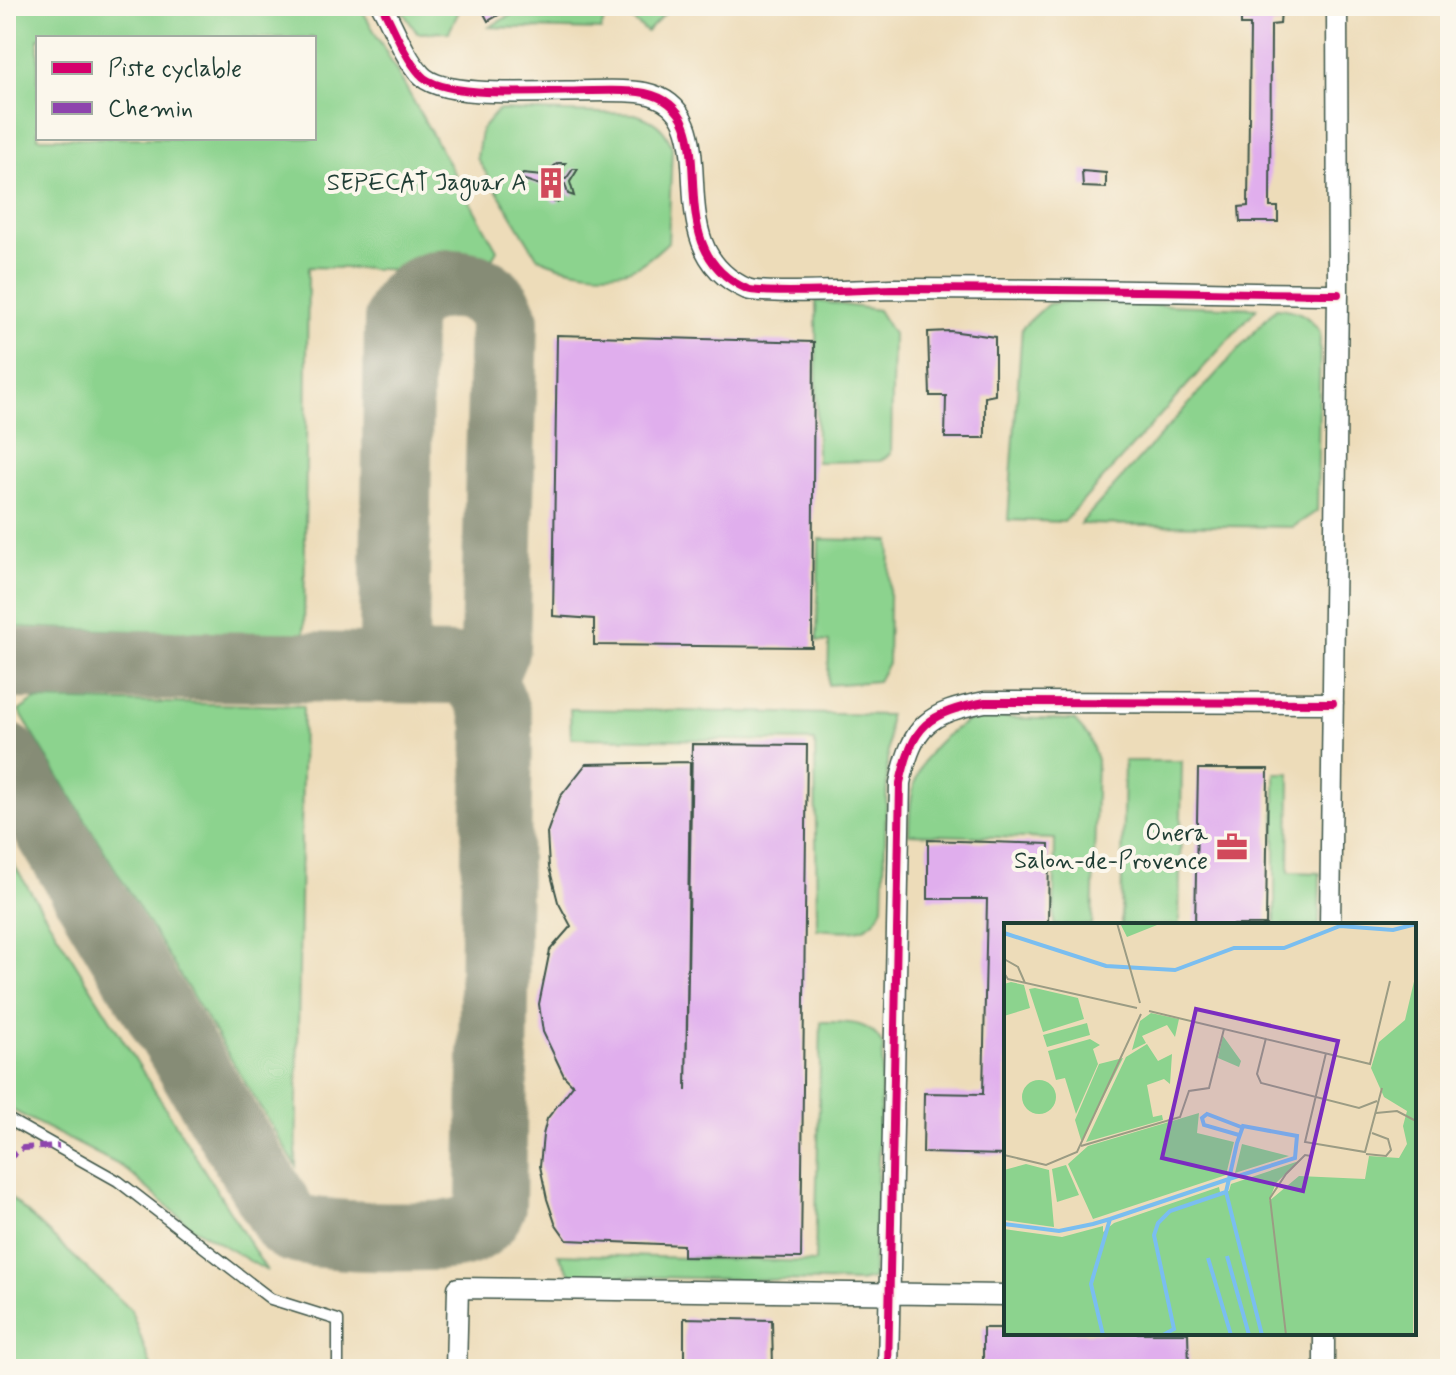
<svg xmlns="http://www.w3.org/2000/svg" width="1456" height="1375" viewBox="0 0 1456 1375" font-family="Mynerve,sans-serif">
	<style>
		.green { fill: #8cd38e; stroke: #568861; stroke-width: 2; fill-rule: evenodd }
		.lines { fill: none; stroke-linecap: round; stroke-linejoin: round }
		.taxiway { stroke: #868c76; stroke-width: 70 }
		.building { fill: #e0aeed }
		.lane-casing { stroke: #3e5548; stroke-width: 13 }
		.street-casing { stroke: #3e5548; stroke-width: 23 }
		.lane { stroke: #fff; stroke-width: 10 }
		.street { stroke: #fff; stroke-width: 20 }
		.quiet { stroke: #8e44ad; stroke-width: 6; stroke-dasharray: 12 6; stroke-linecap: butt }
		.cycleway-casing { stroke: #fbf7ec; stroke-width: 13 }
		.cycleway { stroke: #d6006c; stroke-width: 8 }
		.labels { text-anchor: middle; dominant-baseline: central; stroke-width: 8; stroke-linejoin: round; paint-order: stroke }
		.poi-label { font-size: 24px; fill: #1f3d34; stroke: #fbf7ec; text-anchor: end }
		.inset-river { fill: none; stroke: #7abef0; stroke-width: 4 }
		.inset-road { fill: none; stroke: #9b9c84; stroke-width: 2 }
		.view { fill: #7b2cbf; fill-opacity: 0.15; stroke: #7b2cbf; stroke-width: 4 }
		.inset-edge { fill: none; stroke: #1f3d34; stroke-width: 4 }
	</style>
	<rect width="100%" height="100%" fill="#fbf7ec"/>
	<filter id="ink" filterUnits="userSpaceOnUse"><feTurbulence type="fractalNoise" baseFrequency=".0125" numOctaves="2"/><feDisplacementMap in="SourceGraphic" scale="16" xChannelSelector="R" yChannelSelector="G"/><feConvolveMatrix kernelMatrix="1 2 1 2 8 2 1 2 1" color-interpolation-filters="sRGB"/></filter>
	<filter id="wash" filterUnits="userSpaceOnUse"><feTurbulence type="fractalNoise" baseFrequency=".006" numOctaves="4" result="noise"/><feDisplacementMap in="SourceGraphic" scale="32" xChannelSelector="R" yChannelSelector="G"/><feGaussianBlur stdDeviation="1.8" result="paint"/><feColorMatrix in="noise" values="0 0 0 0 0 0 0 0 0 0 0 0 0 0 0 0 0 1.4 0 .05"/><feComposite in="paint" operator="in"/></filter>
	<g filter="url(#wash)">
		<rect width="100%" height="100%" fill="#eddcb9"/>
		<path class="green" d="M 6,6 L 360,6 L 497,250 L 484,272 L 308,267 L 304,636 L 6,627 ZM 38,38 L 314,38 L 314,138 L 38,138 Z
			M 399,6 L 460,6 L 461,7 L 449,32 L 417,33 Z
			M 527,6 L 602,6 L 606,13 L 601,30 L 489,27 Z
			M 623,6 L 672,6 L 647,32 L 632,20 Z
			M 498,110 L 635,114 C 654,120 665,128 672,147 L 668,242 C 659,250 649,260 637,266 C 612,280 561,270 537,257 L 477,158 L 481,130 Z
			M 816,301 L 878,310 L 893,334 L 891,453 L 880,461 L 817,462 Z
			M 1064,302 L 1257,308 L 1064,522 L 1008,520 L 1022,328 L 1048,304 Z
			M 1276,308 C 1297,309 1309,315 1320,333 L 1317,511 L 1293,527 L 1080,524 Z
			M 819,539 L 890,541 L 888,663 L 878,681 L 828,685 L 829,642 L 817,641 Z
			M 35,700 L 303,706 L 296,1166 L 19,711 Z
			M 570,709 L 889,715 L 883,906 C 872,937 846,931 817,929 L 815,741 L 571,738 Z
			M 976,717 L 1074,720 L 1089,737 L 1097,760 L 1092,925 L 1054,925 L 1055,839 L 909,834 C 909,777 922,743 976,717 Z
			M 1124,761 L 1182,761 L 1179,925 L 1121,925 Z
			M 1275,773 L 1290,773 L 1289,872 L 1320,873 L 1319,925 L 1275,925 Z
			M 6,852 L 267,1271 L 190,1226 L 123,1167 L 6,1107 Z
			M 821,1022 C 847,1022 871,1020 883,1046 L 873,1279 L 859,1282 L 571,1275 L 558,1254 L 815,1262 Z
			M 6,1193 L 131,1310 L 152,1369 L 6,1369 Z"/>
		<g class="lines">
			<path class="taxiway" d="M 6,664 L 460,669 C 485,682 493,699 498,725 L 491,1205 C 485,1220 476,1229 460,1233 C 437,1239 304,1238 288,1225 L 6,758
				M 378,667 L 390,658 L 394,644 L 399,320 C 410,272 494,272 504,321 L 495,647 L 488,664 L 480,669 L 460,669"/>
		</g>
		<g id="blocks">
			<path class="building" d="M 480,6 L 514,6 L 488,21 Z
				M 1241,9 L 1281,9 L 1280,24 L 1271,25 L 1270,207 L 1278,207 L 1278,222 L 1240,222 L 1239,207 L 1248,206 L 1250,25 L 1241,25 Z
				M 558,163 L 565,163 L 551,177 L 566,179 L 573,169 L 578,169 L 570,182 L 574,196 L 568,194 L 565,184 L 552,185 L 559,202 L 554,202 L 540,185 L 519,178 L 523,174 L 542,176 Z
				M 1082,171 L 1106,173 L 1106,188 L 1083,187 Z
				M 950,331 L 995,337 L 995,395 L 985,397 L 985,438 L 945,438 L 946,396 L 930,396 L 928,332 Z
				M 557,335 L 814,342 L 812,647 L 594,645 L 594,619 L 553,616 Z
				M 692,744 L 807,745 L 801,1258 L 683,1257 L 683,1245 L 567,1240 L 555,1223 L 547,1199 L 540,1166 L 543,1135 L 547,1119 L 573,1085 L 564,1076 L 543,1032 L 539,1004 L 550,950 L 571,926 L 558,902 L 549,867 L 547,833 L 560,797 L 586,764 L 690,762 L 686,1091 Z
				M 1198,769 L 1268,769 L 1266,925 L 1195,925 Z
				M 928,840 L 1049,844 L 1048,925 L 1006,925 L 1006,1155 L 923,1153 L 924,1093 L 983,1094 L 987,899 L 928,899 Z
				M 684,1318 L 772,1320 L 773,1369 L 684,1369 Z
				M 983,1328 L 1006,1328 L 1006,1333 L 1188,1333 L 1189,1369 L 983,1369 Z"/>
		</g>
	</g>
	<g filter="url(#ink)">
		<use href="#blocks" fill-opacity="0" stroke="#3e5548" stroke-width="2"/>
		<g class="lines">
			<defs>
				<path id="lane" d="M 6,1118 L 118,1181 L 271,1299 L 338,1320 L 338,1369"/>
				<path id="street" d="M 382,6 C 394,28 404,56 420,74 C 447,107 600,84 645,93 C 735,112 649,246 747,289 C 762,295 867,290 891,289 C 1040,289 1189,292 1338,294
					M 1330,925 L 1338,294 L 1337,6
					M 456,1369 L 458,1288 L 1006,1295
					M 888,1369 L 900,783 C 913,724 928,713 985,702 L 1333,703
					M 1324,1369 L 1324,1333"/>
			</defs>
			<use href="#lane" class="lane-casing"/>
			<use href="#street" class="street-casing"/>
			<use href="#lane" class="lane"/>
			<use href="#street" class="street"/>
			<path class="quiet" d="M 6,1160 L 23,1148 L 59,1146"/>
			<defs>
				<path id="cycleway" d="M 382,6 C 394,28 404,56 420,74 C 447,107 600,84 645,93 C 735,112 649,246 747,289 C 762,295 867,290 891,289 C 1040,289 1189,292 1338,294
					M 888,1369 L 900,783 C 913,724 928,713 985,702 L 1333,703"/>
			</defs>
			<use href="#cycleway" class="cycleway-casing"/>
			<use href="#cycleway" class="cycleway"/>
		</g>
	</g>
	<defs>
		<symbol id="building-bare" viewBox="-9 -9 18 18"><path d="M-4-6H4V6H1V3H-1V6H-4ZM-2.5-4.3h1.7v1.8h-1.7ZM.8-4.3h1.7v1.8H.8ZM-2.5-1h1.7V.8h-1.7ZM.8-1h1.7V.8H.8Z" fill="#d1495b" stroke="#fbf7ec" stroke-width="2.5" paint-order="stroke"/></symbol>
		<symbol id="office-bare" viewBox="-9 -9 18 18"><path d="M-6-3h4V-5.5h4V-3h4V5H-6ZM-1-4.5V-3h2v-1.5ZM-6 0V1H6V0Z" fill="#d1495b" stroke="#fbf7ec" stroke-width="2.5" paint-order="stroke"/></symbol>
	</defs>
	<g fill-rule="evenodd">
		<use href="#building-bare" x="529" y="161" width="44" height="44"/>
		<use href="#office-bare" x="1210" y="825" width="44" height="44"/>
	</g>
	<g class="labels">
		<g class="poi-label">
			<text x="527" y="183">SEPECAT Jaguar A</text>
			<text x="1208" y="833">Onera<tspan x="1208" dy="28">Salon-de-Provence</tspan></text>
		</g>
	</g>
	<g transform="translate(1004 923)">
		<rect width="412" height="412" fill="#eddcb9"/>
		<path d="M 116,0 L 129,1 L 158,0 L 123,14 ZM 412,50 L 409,412 L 0,412 L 0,306 L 58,314 L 99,303 L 99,309 L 110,300 L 215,264 L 216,269 L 225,268 L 227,261 L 295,238 L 272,260 L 265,278 L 295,253 L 361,256 L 365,233 L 395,235 L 403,221 L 399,203 L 403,188 L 380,174 L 367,145 L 375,119 L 401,97 ZM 7,59 L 20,62 L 26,85 L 0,93 L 0,61 ZM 31,65 L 74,75 L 80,96 L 39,109 L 25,66 ZM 147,90 L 175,96 L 171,114 L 163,102 L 138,113 L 142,120 L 128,127 L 136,98 ZM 83,100 L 86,112 L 43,124 L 39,112 ZM 219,113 L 237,138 L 235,144 L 214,135 ZM 86,116 L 96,122 L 89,126 L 94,141 L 72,191 L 61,155 L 52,157 L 44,128 ZM 143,121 L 154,138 L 168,131 L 166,161 L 160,156 L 143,162 L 149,194 L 158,192 L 159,197 L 82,219 L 122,134 ZM 119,135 L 78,217 L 77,217 L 71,197 L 95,141 ZM18 174a17 17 0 1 1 34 0a17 17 0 1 1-34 0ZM 195,190 L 193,210 L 230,219 L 222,252 L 89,296 L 64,241 L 84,223 ZM 238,221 L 285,233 L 231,250 ZM 22,241 L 45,247 L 50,304 L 0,297 L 0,247 ZM 62,242 L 75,272 L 53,279 L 48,246 Z" fill="#8cd38e"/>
		<path class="inset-river" d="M 0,10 L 102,43 L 171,47 L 230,25 L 280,25 L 336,3 L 389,7 L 412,1M 235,212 L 200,202 L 198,195 L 203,191 L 237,204M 0,301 L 55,308 L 89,301 L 106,296 L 222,257 L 225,256 L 291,235 L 293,213 L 239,203 L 233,220 L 225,256 L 222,269 L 258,412M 223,333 L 245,412M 204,335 L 227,412M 99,412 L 87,361 L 106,296M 159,412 L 170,406 L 150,312 L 154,300 L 166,288 L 222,269"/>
		<path class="inset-road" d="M 113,0 L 136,80M 0,36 L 14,44 L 21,60M 0,50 L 4,56 L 133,85M 145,88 L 366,141 L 386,58M 262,115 L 253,151 L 257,160 L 355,185 L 373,178M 322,130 L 301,219 L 361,229 L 378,165M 372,190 L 393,188 L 412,198M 77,223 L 176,194 L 185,168 L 205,165 L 220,106M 362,231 L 382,233 L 387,227 L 384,216 L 368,210M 0,232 L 42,242 L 73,229 L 137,91M 282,412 L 266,275 L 282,251 L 301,232 L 307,233"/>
		<path class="view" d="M 192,86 L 334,118 L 299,268 L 158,235 Z"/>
		<rect width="412" height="412" class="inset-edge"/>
	</g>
	<rect width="1456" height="1375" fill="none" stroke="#fbf7ec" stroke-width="32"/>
	<rect x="36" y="36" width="280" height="104" fill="#fbf7ec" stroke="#a3ada2" stroke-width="2"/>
	<rect x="52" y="62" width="40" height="12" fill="#d6006c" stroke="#a3ada2" stroke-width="2"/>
	<text x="108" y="76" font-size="24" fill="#1f3d34">Piste cyclable</text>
	<rect x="52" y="102" width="40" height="12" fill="#8e44ad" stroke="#a3ada2" stroke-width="2"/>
	<text x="108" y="116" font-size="24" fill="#1f3d34">Chemin</text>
</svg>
